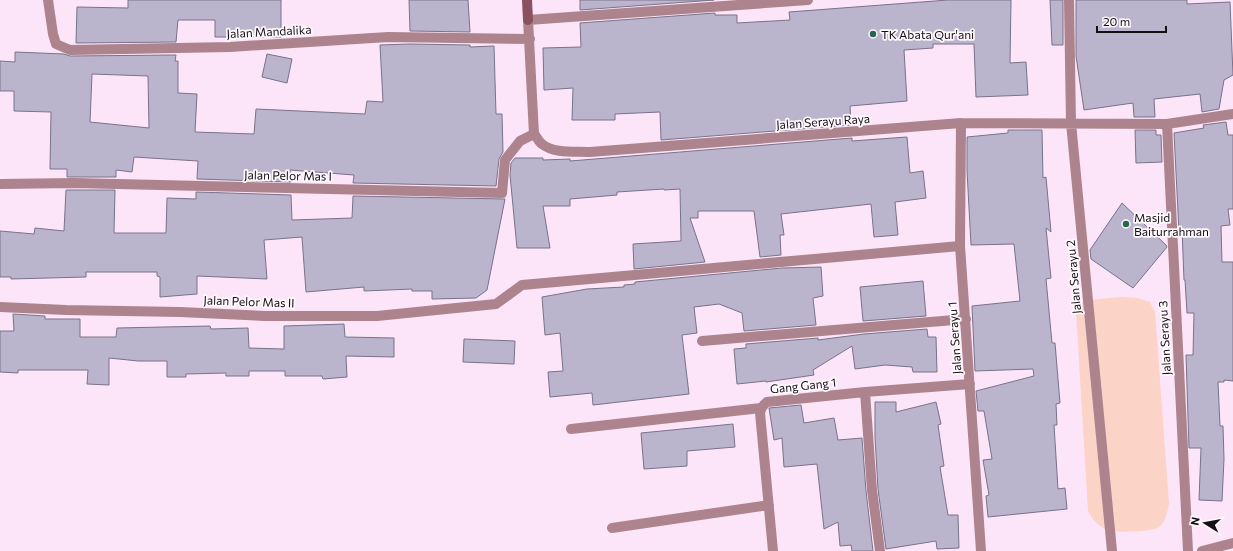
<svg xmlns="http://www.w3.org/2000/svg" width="1233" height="551" viewBox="0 0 1233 551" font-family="Commissioner,sans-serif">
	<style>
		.green { fill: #fbd3c7 }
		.building { fill: #bbb4cd; stroke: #797289; fill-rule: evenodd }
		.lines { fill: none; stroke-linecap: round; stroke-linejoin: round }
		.street { stroke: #ad848d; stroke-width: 10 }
		.secondary { stroke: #8a5260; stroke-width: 10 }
		.poi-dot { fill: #29644e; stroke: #fef9fd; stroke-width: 1.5 }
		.labels { text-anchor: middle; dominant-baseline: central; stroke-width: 3.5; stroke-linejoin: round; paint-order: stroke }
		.street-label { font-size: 12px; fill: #150e14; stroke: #fef9fd }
		.poi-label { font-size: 12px; fill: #150e14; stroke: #fef9fd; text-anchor: start }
	</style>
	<rect width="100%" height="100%" fill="#fde5f9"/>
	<path class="green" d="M 1120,297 L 1138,298 L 1150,302 L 1155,312 L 1169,504 C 1167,513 1166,521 1159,527 C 1153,532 1115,533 1107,530 C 1098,526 1092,519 1088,511 L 1076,311 L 1079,304 L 1089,300 Z"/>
	<path class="building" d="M 128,0 L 281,0 L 281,37 L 215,37 L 215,20 L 178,20 L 176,42 L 76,43 L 77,7 L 128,8 Z
		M 409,0 L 468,0 L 470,32 L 410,31 Z
		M 580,0 L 714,0 L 580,10 Z
		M 948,0 L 1011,0 L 1010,63 L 1026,62 L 1028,95 L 976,97 L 974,44 L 933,44 L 933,48 L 904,50 L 907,101 L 850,106 L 851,125 L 661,140 L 660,112 L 615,114 L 615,120 L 572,120 L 573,88 L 544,90 L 543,48 L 581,47 L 580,23 L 715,13 L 715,15 L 737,15 L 737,23 L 790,20 L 789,12 Z
		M 1050,0 L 1063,0 L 1063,45 L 1052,45 Z
		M 1076,0 L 1187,0 L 1187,4 L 1230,2 L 1233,75 L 1224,80 L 1219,109 L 1202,112 L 1200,94 L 1154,99 L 1155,117 L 1134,117 L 1133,103 L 1084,110 L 1076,56 Z
		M 409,44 L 470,45 L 470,47 L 494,46 L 496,114 L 502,114 L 503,152 L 499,159 L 496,186 L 353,183 L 354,175 L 290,170 L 291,182 L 197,179 L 198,161 L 134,157 L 132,172 L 116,170 L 116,177 L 67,177 L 67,169 L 50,169 L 51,112 L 14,111 L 14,91 L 0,91 L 0,61 L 15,62 L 15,52 L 64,54 L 70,56 L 176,55 L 175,61 L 178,61 L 178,93 L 197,94 L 195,132 L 254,134 L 256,109 L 365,114 L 367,101 L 383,102 L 380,45 ZM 92,74 L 148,76 L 149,128 L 90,122 Z
		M 267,54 L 292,59 L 287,83 L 262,77 Z
		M 1226,122 L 1228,135 L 1233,135 L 1233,209 L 1228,209 L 1230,225 L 1221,226 L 1222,262 L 1233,262 L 1233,381 L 1224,380 L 1224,382 L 1218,382 L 1220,426 L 1223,426 L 1224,459 L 1222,501 L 1199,500 L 1201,448 L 1189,448 L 1186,355 L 1193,355 L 1194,313 L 1187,313 L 1185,280 L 1184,280 L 1182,228 L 1179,232 L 1174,133 L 1204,128 L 1203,125 Z
		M 1008,130 L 1042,130 L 1043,178 L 1046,177 L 1051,232 L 1046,228 L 1051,278 L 1046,279 L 1052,343 L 1055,343 L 1060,403 L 1056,404 L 1057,425 L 1054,425 L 1058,489 L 1065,488 L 1067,509 L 988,517 L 986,496 L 989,495 L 983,460 L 992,459 L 984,411 L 978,411 L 976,391 L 1034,376 L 1033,369 L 975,371 L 972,306 L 1020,301 L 1014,244 L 971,245 L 967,171 L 967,137 L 1008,133 Z
		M 1135,130 L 1156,130 L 1156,135 L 1161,135 L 1162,162 L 1136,163 Z
		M 907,137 L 910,173 L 923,171 L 926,198 L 895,202 L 898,235 L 874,237 L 871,204 L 781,214 L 784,235 L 780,235 L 781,255 L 760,257 L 754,211 L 698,211 L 698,218 L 690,218 L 705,262 L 634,269 L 633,244 L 681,241 L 680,189 L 664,190 L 664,189 L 617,192 L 617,195 L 570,199 L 570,206 L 543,206 L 550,248 L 517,248 L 510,175 L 511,163 L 515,158 L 543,158 L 543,160 L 570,159 L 570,161 L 852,138 L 852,141 Z
		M 66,190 L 115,190 L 114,233 L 166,233 L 167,198 L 196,199 L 196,192 L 291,195 L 292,220 L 352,218 L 353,196 L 505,199 L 487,290 L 476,298 L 432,299 L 432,291 L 412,291 L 412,289 L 364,291 L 364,287 L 306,292 L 302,237 L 264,240 L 267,279 L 197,276 L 197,294 L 160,297 L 160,277 L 157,276 L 157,272 L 86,272 L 86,277 L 11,279 L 11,277 L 0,277 L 0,231 L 34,234 L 35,228 L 64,231 Z
		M 1122,203 L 1166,245 L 1167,247 L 1133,288 L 1091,259 L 1090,250 Z
		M 821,267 L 823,296 L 813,298 L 816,325 L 744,331 L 742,313 L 719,304 L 694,307 L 697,333 L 682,335 L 689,394 L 593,405 L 592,393 L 550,397 L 548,372 L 563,371 L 560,333 L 545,335 L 542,297 L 587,289 L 624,287 L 624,285 L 635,284 L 635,282 L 782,268 Z
		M 923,281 L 926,316 L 863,321 L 860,287 Z
		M 13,314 L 45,316 L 45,319 L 80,319 L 80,337 L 116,337 L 117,328 L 210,326 L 211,329 L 248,328 L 249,348 L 284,349 L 284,326 L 344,324 L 345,337 L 394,338 L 394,357 L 346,356 L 347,377 L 323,379 L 322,376 L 285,376 L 285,371 L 249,371 L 249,376 L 226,376 L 226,373 L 186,374 L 186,377 L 167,377 L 167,361 L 138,361 L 109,358 L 109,385 L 87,384 L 88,370 L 18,370 L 18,373 L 0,372 L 0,331 L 14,331 Z
		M 927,329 L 928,337 L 936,337 L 937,372 L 913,372 L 912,367 L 885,365 L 855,369 L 852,346 L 813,370 L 814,375 L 766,382 L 766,381 L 737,384 L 734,349 L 746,348 L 746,344 L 818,338 L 818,340 L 864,334 Z
		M 464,339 L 515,341 L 514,364 L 463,362 Z
		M 875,402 L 896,402 L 896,412 L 936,402 L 941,424 L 938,425 L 944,466 L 940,467 L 948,515 L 958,515 L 959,548 L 937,549 L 936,541 L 886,549 L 878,489 L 875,437 Z
		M 801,405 L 804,423 L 834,418 L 838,440 L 862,438 L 866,491 L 873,551 L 852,551 L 851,545 L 840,546 L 838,522 L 824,529 L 817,464 L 784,467 L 782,438 L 774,440 L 769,408 Z
		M 733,424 L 735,447 L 687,451 L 687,466 L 644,469 L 641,433 Z"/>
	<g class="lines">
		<path class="street" d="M 48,0 L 53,34 L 56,44 L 70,50 L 230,47 L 388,37 L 530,39
			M 808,0 L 528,20 L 534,134 C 537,137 539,142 542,144 C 554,154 576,151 590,152 L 961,123 L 1167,124 L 1233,114
			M 1069,0 L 1071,123 L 1112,551
			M 961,123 L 960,246 L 981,551
			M 1167,124 L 1188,551
			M 0,184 L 74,183 L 502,193 L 505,160 L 520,141 L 534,134
			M 0,307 L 66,310 L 180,312 L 265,316 L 377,316 L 496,304 L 522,285 L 960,246
			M 702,341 L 966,319
			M 865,392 L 872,490 L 880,551
			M 571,429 L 761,408
			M 612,528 L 769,505
			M 773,551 L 760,413 C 761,408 763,405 767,402 L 865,392 L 970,384
			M 1202,551 L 1233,543"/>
		<path class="secondary" d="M 527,0 L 528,20"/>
	</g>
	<g class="poi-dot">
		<circle cx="873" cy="34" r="4"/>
		<circle cx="1126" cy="224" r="4"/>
	</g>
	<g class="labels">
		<g class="street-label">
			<text transform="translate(269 31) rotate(-3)">Jalan Mandalika</text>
			<text transform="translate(823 121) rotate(-4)">Jalan Serayu Raya</text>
			<text transform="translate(288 175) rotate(1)">Jalan Pelor Mas I</text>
			<text transform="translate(1073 277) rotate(-95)">Jalan Serayu 2</text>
			<text transform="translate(249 301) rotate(2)">Jalan Pelor Mas II</text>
			<text transform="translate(954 338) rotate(-94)">Jalan Serayu 1</text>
			<text transform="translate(1164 338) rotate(-93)">Jalan Serayu 3</text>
			<text transform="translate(803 385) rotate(-6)">Gang Gang 1</text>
		</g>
		<g class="poi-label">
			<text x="881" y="34">TK Abata Qur'ani</text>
			<text x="1134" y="217">Masjid<tspan x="1134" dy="14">Baiturrahman</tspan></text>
		</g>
	</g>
	<g transform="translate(1205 523) rotate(281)" stroke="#fef9fd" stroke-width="3" paint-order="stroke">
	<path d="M0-3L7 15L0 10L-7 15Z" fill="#150e14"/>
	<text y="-6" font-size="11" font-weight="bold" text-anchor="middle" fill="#150e14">N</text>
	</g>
	<path d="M1097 26v6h69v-6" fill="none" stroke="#150e14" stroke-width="2"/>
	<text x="1103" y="26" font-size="12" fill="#150e14" stroke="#fef9fd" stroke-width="3" paint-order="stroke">20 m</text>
</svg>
